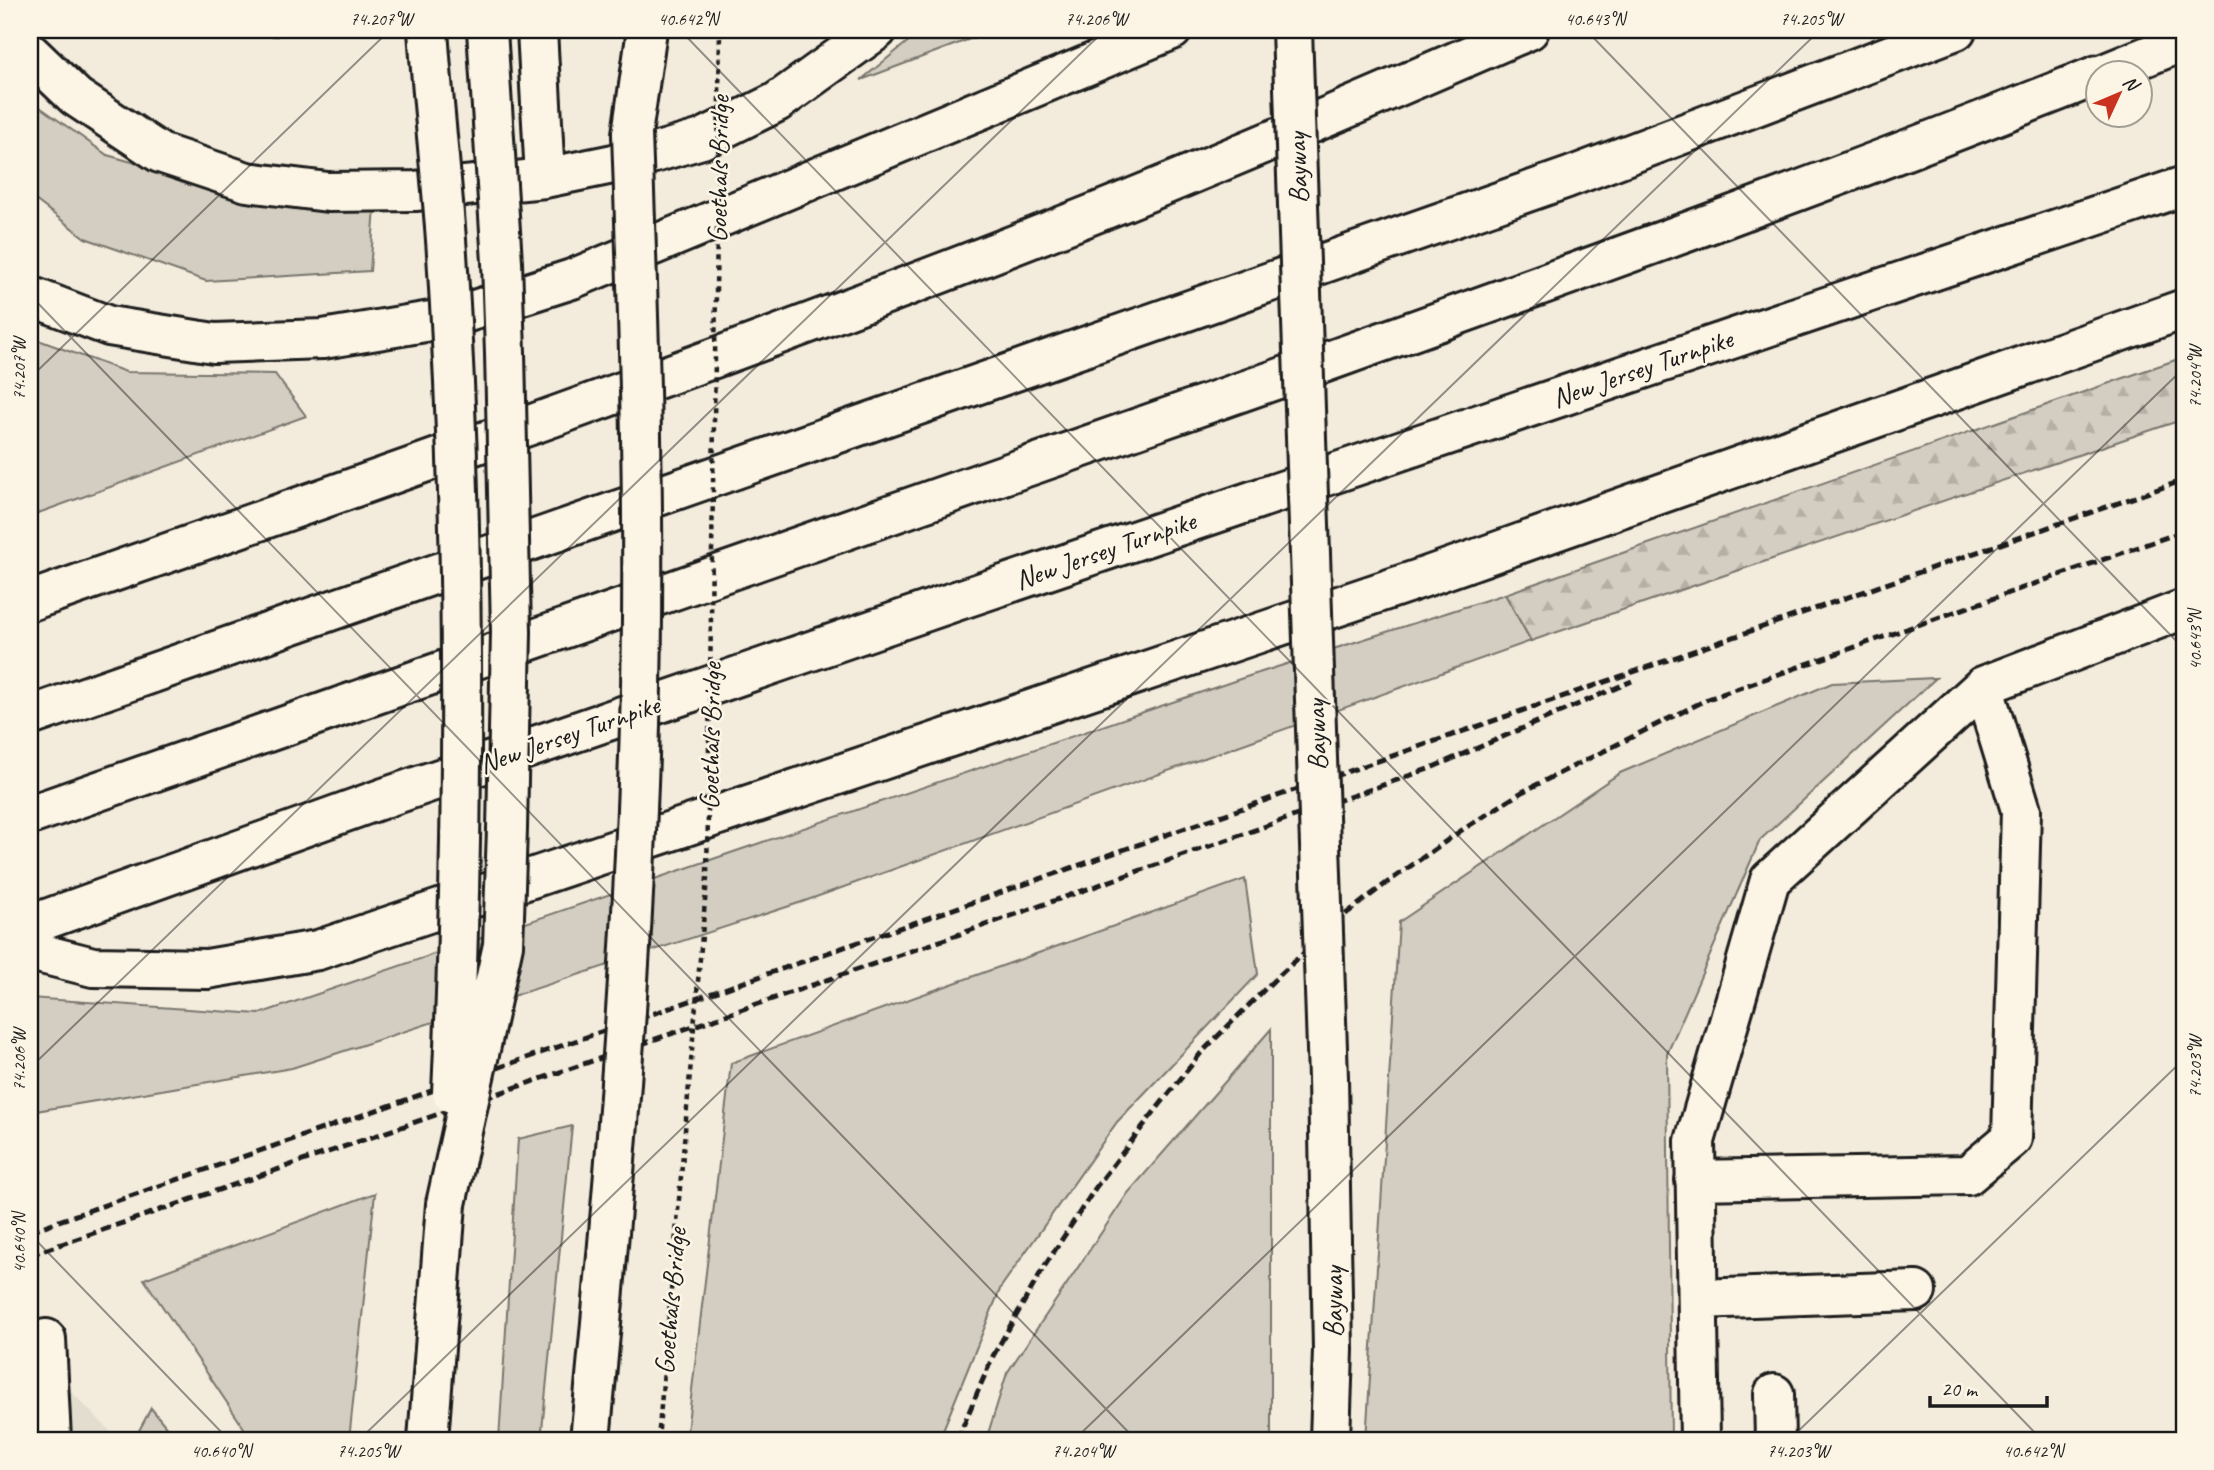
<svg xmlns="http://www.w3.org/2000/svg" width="2214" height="1470" viewBox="0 0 2214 1470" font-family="Caveat,sans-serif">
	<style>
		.built { fill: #e3ddcf }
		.green { fill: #d3cec1; stroke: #78756e; stroke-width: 2 }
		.forest { fill: url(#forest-firs); stroke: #78756e; stroke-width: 2 }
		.building { fill: url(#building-back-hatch); stroke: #1c1c1c; stroke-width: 2 }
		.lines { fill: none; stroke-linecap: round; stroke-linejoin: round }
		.minor-casing { stroke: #1c1c1c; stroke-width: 44 }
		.highway-casing { stroke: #1c1c1c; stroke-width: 44 }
		.minor { stroke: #fcf5e5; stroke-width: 38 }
		.highway { stroke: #fcf5e5; stroke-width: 38 }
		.rail { stroke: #1c1c1c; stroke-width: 5; stroke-dasharray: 10 5; stroke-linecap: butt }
		.minor-bridge-casing { stroke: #1c1c1c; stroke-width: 44; stroke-linecap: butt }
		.highway-bridge-casing { stroke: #1c1c1c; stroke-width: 44; stroke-linecap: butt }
		.path-bridge { stroke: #1c1c1c; stroke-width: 4.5; stroke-dasharray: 5 5; stroke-linecap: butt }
		.minor-bridge { stroke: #fcf5e5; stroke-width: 38 }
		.highway-bridge { stroke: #fcf5e5; stroke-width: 38 }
		.ticks { fill: none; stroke: #1c1c1c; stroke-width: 2; stroke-opacity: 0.45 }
		.labels { text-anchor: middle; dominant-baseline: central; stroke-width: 5; stroke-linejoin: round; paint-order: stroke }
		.street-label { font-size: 28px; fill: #1c1c1c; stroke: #fcf5e5 }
		.neatline { fill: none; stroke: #1c1c1c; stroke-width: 2.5 }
		.ticks-label { font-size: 18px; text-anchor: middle; fill: #1c1c1c }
	</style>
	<defs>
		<pattern id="forest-firs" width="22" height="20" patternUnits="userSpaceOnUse" patternTransform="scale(1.75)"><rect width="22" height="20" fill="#d3cec1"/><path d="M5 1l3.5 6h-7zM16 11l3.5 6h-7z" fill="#b5b0a5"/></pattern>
		<pattern id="building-back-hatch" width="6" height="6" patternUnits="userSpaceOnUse" patternTransform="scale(1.75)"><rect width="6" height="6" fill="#beb9ae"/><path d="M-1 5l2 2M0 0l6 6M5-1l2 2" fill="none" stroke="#a39e95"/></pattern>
	</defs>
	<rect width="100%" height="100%" fill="#f3ecdd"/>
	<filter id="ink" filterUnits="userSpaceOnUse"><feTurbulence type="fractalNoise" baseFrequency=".0143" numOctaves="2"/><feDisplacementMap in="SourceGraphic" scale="14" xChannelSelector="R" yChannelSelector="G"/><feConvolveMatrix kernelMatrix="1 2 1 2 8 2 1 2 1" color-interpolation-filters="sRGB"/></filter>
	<g filter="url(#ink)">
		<path class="built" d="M 30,1350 L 119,1440 L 30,1440 Z"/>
		<path class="green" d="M 922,30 L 994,30 L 861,80 Z
			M 30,100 L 107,155 L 254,196 L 375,208 L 370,271 L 206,281 L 85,238 L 30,196 Z
			M 30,337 L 126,372 L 275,374 L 306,416 L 30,516 Z
			M 1505,594 L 1531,641 L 802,902 L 292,1068 L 30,1112 L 30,998 L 259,1014 L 1243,678 Z
			M 1936,678 L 1760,840 L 1667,1054 L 1671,1440 L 1366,1440 L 1399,922 L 1620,773 L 1832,683 Z
			M 1245,879 L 1258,974 L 1117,1122 L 1001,1287 L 939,1440 L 686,1440 L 731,1063 Z
			M 1271,1029 L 1271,1440 L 986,1440 L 1007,1373 L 1128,1193 Z
			M 572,1126 L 541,1440 L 499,1440 L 518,1139 Z
			M 375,1193 L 349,1440 L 252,1440 L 144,1279 Z
			M 151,1408 L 177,1440 L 134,1440 Z"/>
		<path class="forest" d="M 2184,357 L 2184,419 L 1531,641 L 1505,594 Z"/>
		<path class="building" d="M 185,30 L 277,30 L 277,36 Z"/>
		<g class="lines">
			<defs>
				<path id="minor" d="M 537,30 L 545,178
					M 30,53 L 76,97 L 160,153 L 247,182 L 328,192 L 415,191 L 545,178 L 623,162 L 702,139 L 777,102 L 877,30
					M 1328,1078 L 1333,1350 L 1330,1440
					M 1695,1180 L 1968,1175 L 2012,1138 L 2021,810 L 1983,686
					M 1698,1299 L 1916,1291
					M 46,1339 L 51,1440
					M 1774,1394 L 1775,1440
					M 1700,1440 L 1695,1141 L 1770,880 L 1983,686 L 2184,609"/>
				<path id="highway" d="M 2103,74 L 2184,41
					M 632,134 L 647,30
					M 30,296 L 109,326 L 214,343 L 323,339 L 449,318 L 572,279 L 1172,30
					M 30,601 C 383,478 736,355 1083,218 C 1233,158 1381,94 1529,30
					M 30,716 L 1567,178 L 1956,30
					M 30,815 C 457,665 885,519 1312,367 C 1575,273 1839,179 2098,75
					M 30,925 L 384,798 L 959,600 L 2184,186
					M 30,951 L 93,967 L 207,969 L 318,950 L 1422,578 L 2184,309
					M 428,1440 L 446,1204"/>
			</defs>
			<use href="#minor" class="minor-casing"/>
			<use href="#highway" class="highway-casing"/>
			<use href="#minor" class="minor"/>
			<use href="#highway" class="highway"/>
			<path class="rail" d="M 30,1231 L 2184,480
				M 30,1255 L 940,941 L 1431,768 L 1632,681
				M 957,1440 L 993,1356 L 1044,1267 L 1096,1187 L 1147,1121 L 1201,1053 L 1271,983 L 1347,913 L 1388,882 L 1459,832 L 1522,792 L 1708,699 L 2184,531"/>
			<defs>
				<path id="minor-bridge" d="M 1292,30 L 1328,1078"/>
				<path id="highway-bridge" d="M 428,30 C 433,104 442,179 447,254 C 465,533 465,814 452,1093
					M 446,1204 L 503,945 L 507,829 L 511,632 L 505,353 L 502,262 L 487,30
					M 590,1440 C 613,1202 633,964 640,725 C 646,528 639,331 632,134"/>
			</defs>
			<use href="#minor-bridge" class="minor-bridge-casing"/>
			<use href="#highway-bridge" class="highway-bridge-casing"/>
			<path class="path-bridge" d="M 658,1440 L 707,878 L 720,30"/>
			<use href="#minor-bridge" class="minor-bridge"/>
			<use href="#highway-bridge" class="highway-bridge"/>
		</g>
	</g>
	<path class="ticks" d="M 680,30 L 2042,1440M 1586,30 L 2184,649M 30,295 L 1136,1440M 30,378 L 390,30M 30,1068 L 1105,30M 30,1234 L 229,1440M 359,1440 L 1820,30M 1074,1440 L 2184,368M 1789,1440 L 2184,1059"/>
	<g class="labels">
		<g class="street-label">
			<text transform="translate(1297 168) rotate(-92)">Bayway</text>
			<text transform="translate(718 169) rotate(-89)">Goethals Bridge</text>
			<text transform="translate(1642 368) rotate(-19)">New Jersey Turnpike</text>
			<text transform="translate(1105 550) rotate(-19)">New Jersey Turnpike</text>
			<text transform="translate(569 734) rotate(-19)">New Jersey Turnpike</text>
			<text transform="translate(1316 735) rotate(-92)">Bayway</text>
			<text transform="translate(710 736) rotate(-89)">Goethals Bridge</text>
			<text transform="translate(670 1301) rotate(-85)">Goethals Bridge</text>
			<text transform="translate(1332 1302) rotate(-90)">Bayway</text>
		</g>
	</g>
	<rect width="2214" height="1470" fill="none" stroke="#fcf5e5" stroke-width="77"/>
	<g transform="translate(2119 94) rotate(46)"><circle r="33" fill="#fcf5e5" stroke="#a29e95" stroke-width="2"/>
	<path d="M0-5L12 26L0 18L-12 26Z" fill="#c8321e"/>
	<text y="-10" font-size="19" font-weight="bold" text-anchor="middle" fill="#1c1c1c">N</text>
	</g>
	<path d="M1930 1396v10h117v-10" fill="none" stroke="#1c1c1c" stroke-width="3.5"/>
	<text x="1941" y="1396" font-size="21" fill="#1c1c1c" stroke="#fcf5e5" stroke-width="5" paint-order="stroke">20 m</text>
	<rect x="38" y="38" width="2138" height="1394" class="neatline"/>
	<g class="ticks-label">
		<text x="381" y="25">74.207°W</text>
		<text x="688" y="25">40.642°N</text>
		<text x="1096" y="25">74.206°W</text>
		<text x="1595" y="25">40.643°N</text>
		<text x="1811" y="25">74.205°W</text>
		<text transform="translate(19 369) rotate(-90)" y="6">74.207°W</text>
		<text transform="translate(2195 377) rotate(-90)" y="6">74.204°W</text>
		<text transform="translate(2195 640) rotate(-90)" y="6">40.643°N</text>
		<text transform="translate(19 1060) rotate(-90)" y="6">74.206°W</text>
		<text transform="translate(2195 1067) rotate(-90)" y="6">74.203°W</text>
		<text transform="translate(19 1243) rotate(-90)" y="6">40.640°N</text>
		<text x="221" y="1457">40.640°N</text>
		<text x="368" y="1457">74.205°W</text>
		<text x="1083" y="1457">74.204°W</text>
		<text x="1798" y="1457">74.203°W</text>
		<text x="2033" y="1457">40.642°N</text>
	</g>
</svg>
